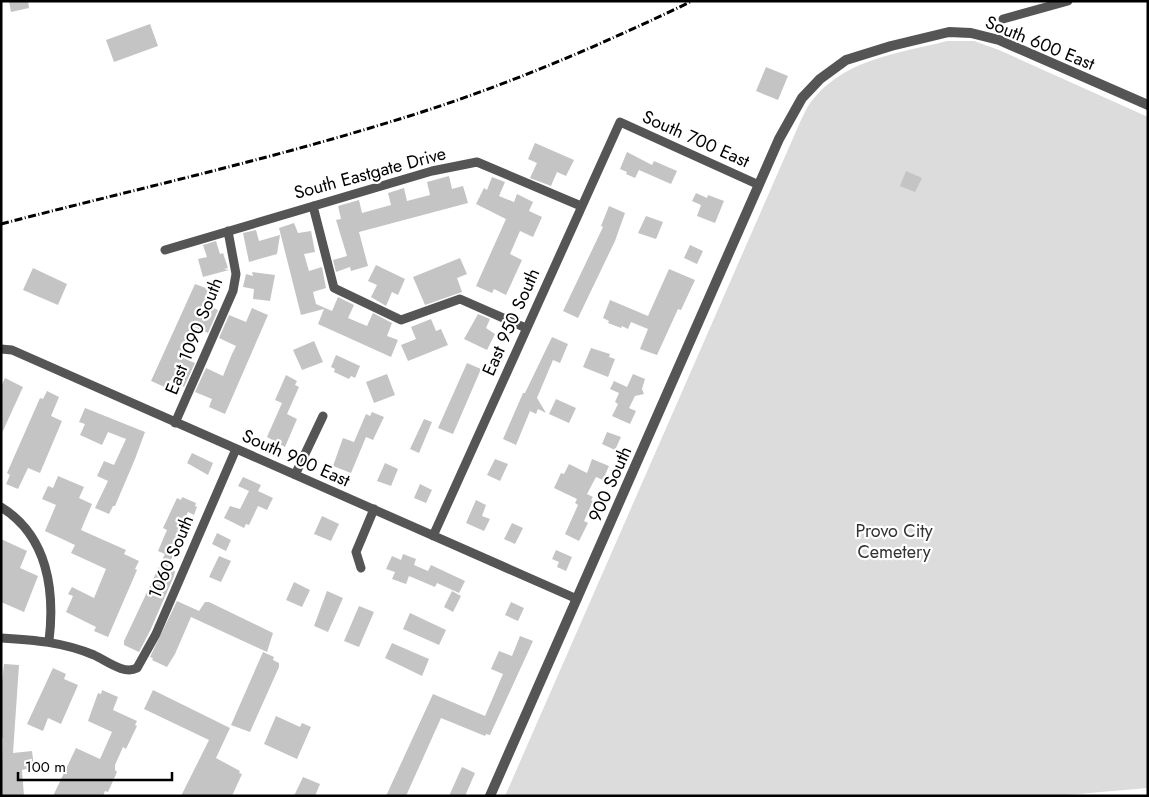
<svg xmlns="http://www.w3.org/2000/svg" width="1149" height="797" viewBox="0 0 1149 797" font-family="Jost,sans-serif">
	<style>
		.green { fill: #dcdcdc }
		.building { fill: #c4c4c4 }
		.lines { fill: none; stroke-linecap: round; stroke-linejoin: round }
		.minor { stroke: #555; stroke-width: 9 }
		.tertiary { stroke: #555; stroke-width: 10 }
		.rail { stroke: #000; stroke-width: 3; stroke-dasharray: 8 2.5 1 2.5; stroke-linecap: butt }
		.labels { text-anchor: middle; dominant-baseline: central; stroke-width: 4.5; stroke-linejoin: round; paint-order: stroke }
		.street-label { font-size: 18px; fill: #000; stroke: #fff }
		.park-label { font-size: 18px; fill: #333; stroke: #fff }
	</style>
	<rect width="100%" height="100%" fill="#fff"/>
	<path class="green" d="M 947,41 L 974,41 L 999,50 L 1148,117 L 1148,788 L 1054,796 L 505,796 L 801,120 C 805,112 809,103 815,97 C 848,58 901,53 947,41 Z"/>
	<path class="building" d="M 9,1 L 28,1 L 29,8 L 11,12 Z
		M 150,24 L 158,46 L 114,62 L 106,40 Z
		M 766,67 L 788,76 L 778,100 L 756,91 Z
		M 535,143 L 574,160 L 566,176 L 557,172 L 551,186 L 530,178 L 537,163 L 528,159 Z
		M 627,152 L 652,165 L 654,161 L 677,171 L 671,184 L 639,170 L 635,178 L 626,174 L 627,172 L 620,169 Z
		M 906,171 L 922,178 L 915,192 L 900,186 Z
		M 449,176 L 452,189 L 463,186 L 468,203 L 359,232 L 368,266 L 351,271 L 350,267 L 336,272 L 333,260 L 347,256 L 336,220 L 341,219 L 338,206 L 359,200 L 362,213 L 391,205 L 388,193 L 404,188 L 407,201 L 430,195 L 427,182 Z
		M 492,177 L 505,182 L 499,196 L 514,202 L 517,194 L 533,202 L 529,211 L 542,217 L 533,237 L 520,231 L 510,254 L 522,260 L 506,295 L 494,289 L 492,293 L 476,286 L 506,219 L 476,204 L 484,188 L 487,190 Z
		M 696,193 L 707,198 L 708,195 L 724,201 L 715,223 L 697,216 L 701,205 L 692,201 Z
		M 609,206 L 625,213 L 615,241 L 578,318 L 563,311 L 603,227 L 601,226 Z
		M 646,216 L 663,222 L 656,239 L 638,233 Z
		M 294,223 L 298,233 L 311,231 L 315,252 L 304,254 L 309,271 L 322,267 L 326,288 L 313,292 L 316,304 L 332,311 L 338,297 L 354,305 L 348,318 L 367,326 L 373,313 L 392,323 L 387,336 L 398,340 L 391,357 L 318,324 L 324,309 L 301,315 L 279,228 Z
		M 256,230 L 259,241 L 280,235 L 277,254 L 249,262 L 243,233 Z
		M 216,241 L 220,254 L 223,253 L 228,268 L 224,269 L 229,270 L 203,277 L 198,259 L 207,257 L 203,245 Z
		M 690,245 L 703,251 L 697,264 L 684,258 Z
		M 460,258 L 467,274 L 457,278 L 462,292 L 425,305 L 413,277 Z
		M 376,265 L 405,279 L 398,295 L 392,292 L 386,306 L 371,297 L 377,285 L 368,281 Z
		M 33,268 L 67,284 L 58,305 L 23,290 Z
		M 669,269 L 695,280 L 681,310 L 678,309 L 657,355 L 640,349 L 648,329 L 631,322 L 628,329 L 622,326 L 621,328 L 608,323 L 609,321 L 603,318 L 610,300 L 648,316 Z
		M 252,272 L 275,275 L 270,301 L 253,299 L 254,289 L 243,287 L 246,274 L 253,276 Z
		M 195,284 L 211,290 L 205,304 L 218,310 L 208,333 L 194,327 L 181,357 L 195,363 L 184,387 L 170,380 L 167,388 L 151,381 Z
		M 252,308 L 268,315 L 225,414 L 209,407 L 212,399 L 195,392 L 206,368 L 223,376 L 232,354 L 236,346 L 219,338 L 229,315 L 246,322 Z
		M 478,314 L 490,319 L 486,328 L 495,334 L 487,350 L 464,339 Z
		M 431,319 L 436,331 L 441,329 L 448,345 L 408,361 L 401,345 L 416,339 L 411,327 Z
		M 552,337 L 568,344 L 560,363 L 553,360 L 537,398 L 546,413 L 538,409 L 536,414 L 530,411 L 516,445 L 503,439 L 523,393 L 525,393 Z
		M 314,341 L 323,362 L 302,370 L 293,350 Z
		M 591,348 L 610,354 L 609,357 L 615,359 L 608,377 L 583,367 Z
		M 336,355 L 360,366 L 355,378 L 351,376 L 349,379 L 334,372 L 335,369 L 331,367 Z
		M 467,363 L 481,369 L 453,434 L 438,428 Z
		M 387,374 L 395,395 L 374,403 L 366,382 Z
		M 633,374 L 645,379 L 642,389 L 644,394 L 635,396 L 629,408 L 636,411 L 630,424 L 612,416 L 618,404 L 615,402 L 619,393 L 610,389 L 614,381 L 627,387 Z
		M 286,375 L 297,381 L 295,385 L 299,387 L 287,414 L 297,419 L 285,447 L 267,437 L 282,403 L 275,400 Z
		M 5,378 L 23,387 L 1,435 L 1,387 Z
		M 47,391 L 59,397 L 51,416 L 62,421 L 40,473 L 28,468 L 18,489 L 6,484 L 10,475 L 7,473 L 40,398 L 43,399 Z
		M 556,399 L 576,408 L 569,423 L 549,414 Z
		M 85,408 L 145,432 L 135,459 L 115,506 L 113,506 L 109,514 L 95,508 L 108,481 L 97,476 L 104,461 L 114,465 L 126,439 L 108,432 L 102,445 L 80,435 L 85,424 L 79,422 Z
		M 372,412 L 384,417 L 373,440 L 366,437 L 351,473 L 333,466 L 343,438 L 354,442 L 366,414 L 370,416 Z
		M 424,419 L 432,422 L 419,453 L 410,449 Z
		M 607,432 L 621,437 L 615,450 L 602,444 Z
		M 192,453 L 213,463 L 208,475 L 187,463 Z
		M 495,459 L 508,464 L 500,481 L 487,475 Z
		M 592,459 L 609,466 L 603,480 L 596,477 L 587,494 L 593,497 L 591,500 L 593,501 L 584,521 L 588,523 L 579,541 L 565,534 L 578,505 L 575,503 L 577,499 L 554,488 L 561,473 L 564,474 L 569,464 L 587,473 Z
		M 385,463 L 398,469 L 391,486 L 377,481 Z
		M 58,476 L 84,487 L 79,498 L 92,504 L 81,530 L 126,550 L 124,554 L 139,561 L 135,569 L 137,570 L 108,637 L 94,631 L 96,627 L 66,612 L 73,596 L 68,594 L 72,587 L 94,598 L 106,569 L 71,553 L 75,545 L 45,531 L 56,505 L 42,499 L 48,486 L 53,488 Z
		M 243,477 L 261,485 L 258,491 L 273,498 L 267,510 L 258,506 L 249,525 L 246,524 L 244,528 L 224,518 L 230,506 L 240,509 L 249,491 L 238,486 Z
		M 420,484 L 432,490 L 426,503 L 414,498 Z
		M 182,497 L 196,503 L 195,506 L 197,507 L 194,515 L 188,512 L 174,542 L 177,547 L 167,568 L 175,571 L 174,576 L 150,631 L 139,652 L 124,645 L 124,641 L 165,554 L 158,551 L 167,530 L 163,528 L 177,498 L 181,500 Z
		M 476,500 L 486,505 L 482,516 L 490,519 L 484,531 L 466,523 Z
		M 322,516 L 339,524 L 331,541 L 314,534 Z
		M 512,523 L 523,528 L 515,544 L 504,539 Z
		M 217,533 L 231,540 L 226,551 L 212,544 Z
		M 1,539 L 27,551 L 20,568 L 38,576 L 24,612 L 1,602 Z
		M 556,550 L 572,557 L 566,571 L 557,567 L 559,562 L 552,559 Z
		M 403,554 L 416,559 L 414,565 L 428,571 L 431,565 L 465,581 L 459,593 L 437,583 L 435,587 L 409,576 L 406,584 L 392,579 L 395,572 L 386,569 L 392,556 L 401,560 Z
		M 219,556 L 231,561 L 221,582 L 209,577 Z
		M 294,582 L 310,590 L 302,607 L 286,600 Z
		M 327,591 L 343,598 L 328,632 L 314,626 Z
		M 452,591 L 461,596 L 453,612 L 444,607 Z
		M 177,601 L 199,611 L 205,602 L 209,602 L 273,633 L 267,652 L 191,617 L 175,654 L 167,667 L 152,660 L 153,658 L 150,657 Z
		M 511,602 L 524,608 L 518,621 L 505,615 Z
		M 359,606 L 374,612 L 359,647 L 344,641 Z
		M 410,613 L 446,630 L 439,645 L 403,629 Z
		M 520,636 L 533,641 L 490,735 L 486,734 L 485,736 L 441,718 L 406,796 L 386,796 L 433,694 L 485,716 L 503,674 L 491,669 L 499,651 L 512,656 Z
		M 392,643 L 429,659 L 422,676 L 385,658 Z
		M 263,652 L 274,657 L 273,660 L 279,663 L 279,667 L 250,732 L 231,725 Z
		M 4,664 L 19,665 L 13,753 L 32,751 L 34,767 L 22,770 L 24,796 L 1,796 L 3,738 L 1,738 L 1,692 Z
		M 53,668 L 66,674 L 64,679 L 78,685 L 61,724 L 48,718 L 43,731 L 27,724 Z
		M 102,690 L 118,697 L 113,710 L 137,721 L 135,725 L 137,726 L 126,749 L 123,747 L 115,765 L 115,770 L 117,772 L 108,792 L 105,791 L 103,796 L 53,796 L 76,748 L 100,759 L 112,732 L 88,721 L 98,693 L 101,694 Z
		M 153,690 L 230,728 L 216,758 L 240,771 L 239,773 L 242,774 L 232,796 L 181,796 L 209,740 L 144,709 Z
		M 276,716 L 300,727 L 302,723 L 311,727 L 297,759 L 264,744 Z
		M 462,767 L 475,773 L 465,796 L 449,796 Z
		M 303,777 L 320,784 L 315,796 L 294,796 Z"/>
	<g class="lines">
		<path class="minor" d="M 1003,19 L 1068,1
			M 313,206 L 334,288 L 401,320 L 460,299 L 526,328
			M 165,250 L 432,171 L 477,162 L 581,206
			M 1,349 L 12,350 L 577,599
			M 175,423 L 233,291 L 236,274 L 228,231
			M 295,475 L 323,416
			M 1,507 C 48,536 55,591 49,641
			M 433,536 L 620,122 L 759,185
			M 361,568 L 356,552 L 374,509
			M 1,638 C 34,640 63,642 94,655 C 107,661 124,675 137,668 L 156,634 L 236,449"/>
		<path class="tertiary" d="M 490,796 L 779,139 L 802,98 L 820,79 L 846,60 L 891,46 L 949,32 L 971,33 L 999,40 L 1148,105"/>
		<path class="rail" d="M 1,224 C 132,190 264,161 393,121 C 496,90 595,48 692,1"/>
	</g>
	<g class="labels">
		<g class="street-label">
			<text transform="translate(1040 43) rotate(22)">South 600 East</text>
			<text transform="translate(696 139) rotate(24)">South 700 East</text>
			<text transform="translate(370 173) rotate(-15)">South Eastgate Drive</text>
			<text transform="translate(511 322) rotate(-66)">East 950 South</text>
			<text transform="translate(194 336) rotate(-68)">East 1090 South</text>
			<text transform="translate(296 458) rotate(24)">South 900 East</text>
			<text transform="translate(610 484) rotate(-66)">900 South</text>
			<text transform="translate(171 557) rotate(-67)">1060 South</text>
		</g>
		<g class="park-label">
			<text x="894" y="531">Provo City<tspan x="894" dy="21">Cemetery</tspan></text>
		</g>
	</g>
	<rect width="1149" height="797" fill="none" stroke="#000000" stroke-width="5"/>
	<path d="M18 772v8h154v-8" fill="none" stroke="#000000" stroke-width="2.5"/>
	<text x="25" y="772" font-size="15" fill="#000000" stroke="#ffffff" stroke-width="4" paint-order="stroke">100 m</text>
</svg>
